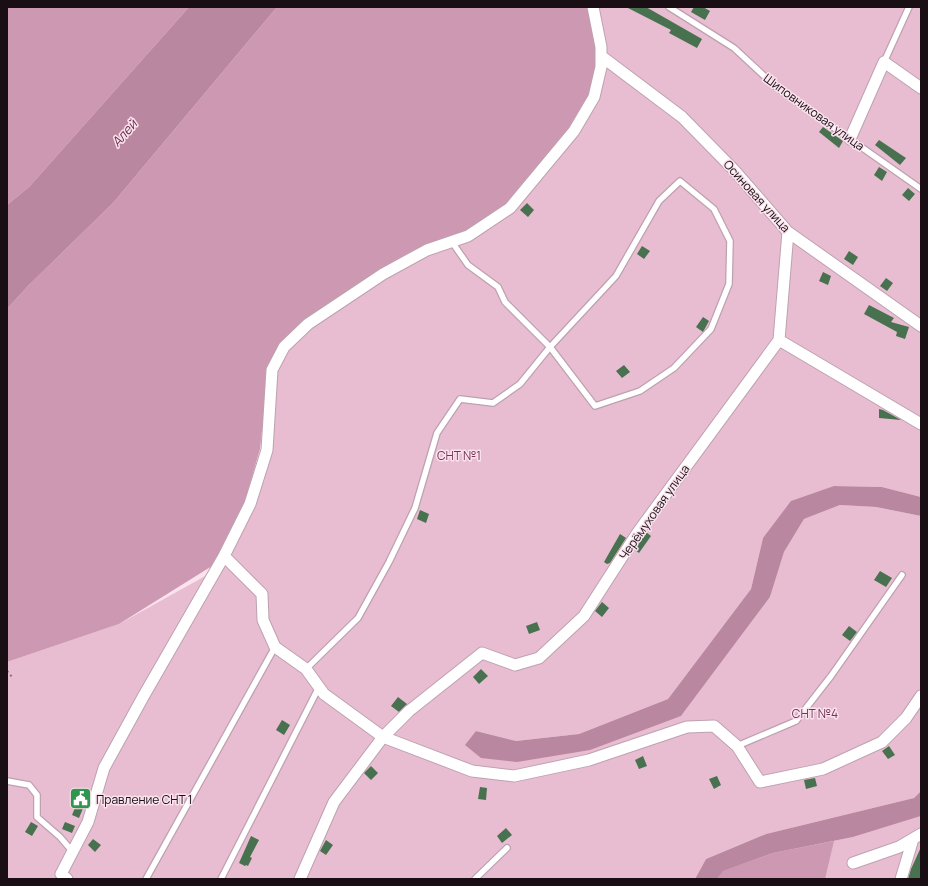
<svg xmlns="http://www.w3.org/2000/svg" width="928" height="886" viewBox="0 0 928 886" font-family="Manrope,sans-serif">
	<style>
		.green { fill: #e8bdd1 }
		.forest { fill: #cd99b2 }
		.water { fill: #ba87a0 }
		.building { fill: #48714f }
		.lines { fill: none; stroke-linecap: round; stroke-linejoin: round }
		.lane-casing { stroke: #bea1af; stroke-width: 8 }
		.street-casing { stroke: #bea1af; stroke-width: 13 }
		.path { stroke: #85747c; stroke-width: 2; stroke-dasharray: 2 3; stroke-linecap: butt }
		.lane { stroke: #fff; stroke-width: 5.5 }
		.street { stroke: #fff; stroke-width: 11 }
		.labels { text-anchor: middle; dominant-baseline: central; stroke-width: 3; stroke-linejoin: round; paint-order: stroke }
		.street-label { font-size: 12px; fill: #180e13; stroke: #fbe3ee }
		.park-label { font-size: 12px; fill: #743456; stroke: #fbe3ee }
		.poi-label { font-size: 12px; fill: #180e13; stroke: #fbe3ee; text-anchor: start }
		.water-label { font-size: 13px; font-style: italic; fill: #68294c; stroke: #fbe3ee }
	</style>
	<rect width="100%" height="100%" fill="#fbe3ee"/>
	<path class="green" d="M 593,7 L 921,7 L 921,497 L 882,487 L 834,486 L 763,538 L 751,589 L 668,699 L 579,734 L 516,741 L 476,731 L 481,758 L 681,716 L 770,597 L 784,552 L 804,519 L 840,505 L 876,507 L 921,516 L 921,791 L 914,798 L 766,834 L 706,859 L 695,879 L 7,879 L 7,662 L 119,624 L 216,570 L 224,556 L 267,450 L 272,370 L 289,345 Z
		M 921,816 L 921,879 L 717,879 L 773,853 L 853,837 Z"/>
	<path class="forest" d="M 7,7 L 189,7 L 29,187 L 7,205 Z
		M 277,7 L 593,7 L 601,47 L 594,97 L 510,208 L 468,236 L 383,274 L 305,319 L 283,340 L 269,365 L 260,449 L 245,501 L 218,557 L 212,566 L 119,624 L 7,662 L 7,309 L 28,286 L 113,203 Z
		M 834,841 L 825,879 L 717,879 L 722,871 L 773,853 Z"/>
	<path class="water" d="M 189,7 L 277,7 L 113,203 L 28,286 L 7,309 L 7,205 L 29,187 Z
		M 834,486 L 882,487 L 921,497 L 921,516 L 876,507 L 840,505 L 804,519 L 784,552 L 770,597 L 681,716 L 590,750 L 517,762 L 481,758 L 465,745 L 476,731 L 516,741 L 579,734 L 668,699 L 751,589 L 763,538 L 791,501 Z
		M 921,791 L 921,816 L 853,837 L 773,853 L 723,871 L 717,879 L 695,879 L 706,859 L 766,834 L 914,798 Z"/>
	<path class="building" d="M 626,7 L 646,7 L 702,39 L 697,48 L 669,33 L 671,30 Z
		M 694,7 L 703,7 L 710,11 L 705,20 L 691,12 Z
		M 823,127 L 843,141 L 839,148 L 819,132 Z
		M 879,140 L 906,158 L 900,165 L 875,145 Z
		M 879,167 L 887,172 L 882,181 L 874,175 Z
		M 908,188 L 915,194 L 909,201 L 902,195 Z
		M 527,203 L 534,210 L 528,217 L 520,210 Z
		M 642,246 L 650,251 L 644,259 L 637,254 Z
		M 849,251 L 858,257 L 853,265 L 844,259 Z
		M 823,272 L 831,276 L 828,285 L 819,281 Z
		M 886,278 L 893,283 L 887,291 L 880,286 Z
		M 869,305 L 894,318 L 891,322 L 909,327 L 905,339 L 896,336 L 897,332 L 864,314 Z
		M 703,317 L 709,321 L 703,332 L 696,327 Z
		M 624,365 L 630,372 L 622,378 L 616,371 Z
		M 879,409 L 883,410 L 901,420 L 879,418 Z
		M 420,510 L 429,514 L 426,523 L 417,519 Z
		M 646,532 L 651,536 L 639,553 L 635,550 Z
		M 620,534 L 626,538 L 610,563 L 607,564 L 604,562 Z
		M 880,571 L 892,578 L 886,587 L 874,580 Z
		M 602,602 L 609,608 L 602,617 L 595,611 Z
		M 537,622 L 540,630 L 529,634 L 526,626 Z
		M 849,626 L 857,632 L 850,641 L 842,635 Z
		M 481,669 L 488,676 L 479,684 L 473,677 Z
		M 398,697 L 407,704 L 399,712 L 391,706 Z
		M 282,720 L 290,725 L 284,735 L 276,730 Z
		M 889,746 L 895,755 L 888,759 L 882,751 Z
		M 643,756 L 647,766 L 639,769 L 635,760 Z
		M 371,766 L 378,773 L 371,780 L 364,773 Z
		M 717,776 L 721,785 L 714,789 L 709,779 Z
		M 815,778 L 817,786 L 806,789 L 804,780 Z
		M 480,787 L 487,788 L 486,800 L 478,799 Z
		M 80,790 L 89,794 L 79,818 L 72,815 L 77,803 L 74,802 Z
		M 31,822 L 38,826 L 32,836 L 25,832 Z
		M 65,822 L 75,826 L 72,833 L 62,829 Z
		M 506,828 L 512,835 L 502,843 L 497,836 Z
		M 251,836 L 259,840 L 250,857 L 252,858 L 248,866 L 246,865 L 245,866 L 239,863 Z
		M 93,839 L 101,845 L 95,852 L 88,845 Z
		M 326,840 L 333,845 L 326,855 L 320,851 Z
		M 921,847 L 921,879 L 908,879 L 911,869 Z"/>
	<g class="lines">
		<defs>
			<path id="lane" d="M 669,7 L 734,48 L 776,87 L 921,189
				M 884,62 L 909,7
				M 306,669 L 358,618 L 389,562 L 415,508 L 437,433 L 460,399 L 493,403 L 520,384 L 550,347 L 616,276 L 659,201 L 680,181 L 714,209 L 730,241 L 729,284 L 711,329 L 674,368 L 640,391 L 595,406 L 550,347 L 505,302 L 498,287 L 468,265 L 452,242
				M 737,746 L 796,721 L 831,676 L 902,575
				M 7,781 L 29,785 L 37,795 L 37,817 L 60,837 L 72,851
				M 146,879 L 275,647
				M 221,879 L 319,687
				M 475,879 L 507,848"/>
			<path id="street" d="M 601,56 L 682,117 L 734,170 L 788,232 L 921,326
				M 850,139 L 884,62 L 921,88
				M 779,340 L 788,232
				M 224,556 L 262,594 L 263,620 L 275,647 L 306,669 L 324,694 L 383,737 L 472,771 L 514,776 L 589,760 L 687,727 L 714,726 L 737,746 L 760,782 L 823,769 L 882,742 L 906,718 L 921,696
				M 853,863 L 899,847 L 921,834
				M 67,879 L 61,874 L 88,822 L 104,768 L 143,697 L 224,556 L 250,504 L 267,450 L 272,370 L 284,347 L 308,324 L 383,274 L 427,250 L 468,236 L 510,208 L 574,131 L 594,97 L 601,67 L 601,47 L 593,7
				M 300,879 L 334,802 L 383,737 L 409,711 L 482,653 L 515,665 L 539,658 L 584,616 L 638,532 L 779,340 L 921,424
				M 901,879 L 913,839"/>
		</defs>
		<use href="#lane" class="lane-casing"/>
		<use href="#street" class="street-casing"/>
		<path class="path" d="M 7,671 L 13,678"/>
		<use href="#lane" class="lane"/>
		<use href="#street" class="street"/>
	</g>
	<defs>
		<symbol id="civic-square" viewBox="-11 -11 22 22"><rect x="-9" y="-9" width="18" height="18" rx="4" fill="#2f974d" stroke="#fbe3ee"/><path d="M-.6-6.5H3V-4.5H.6V-3L4-1V1h2V6H-6V1h2V-1L-.6-3ZM-1.2 2.5V6h2.4V2.5Z" fill="#fff"/></symbol>
	</defs>
	<g fill-rule="evenodd">
		<use href="#civic-square" x="68" y="786" width="25" height="25"/>
	</g>
	<g class="labels">
		<g class="street-label">
			<text transform="translate(814 112) rotate(36)">Шиповниковая улица</text>
			<text transform="translate(757 196) rotate(48)">Осиновая улица</text>
			<text transform="translate(654 512) rotate(-55)">Черёмуховая улица</text>
		</g>
		<g class="park-label">
			<text x="459" y="455">СНТ №1</text>
			<text x="815" y="713">СНТ №4</text>
		</g>
		<g class="poi-label">
			<text x="96" y="799">Правление СНТ 1</text>
		</g>
		<g class="water-label">
			<text transform="translate(124 133) rotate(-49)">Алей</text>
		</g>
	</g>
	<rect width="928" height="886" fill="none" stroke="#180e13" stroke-width="16"/>
</svg>
